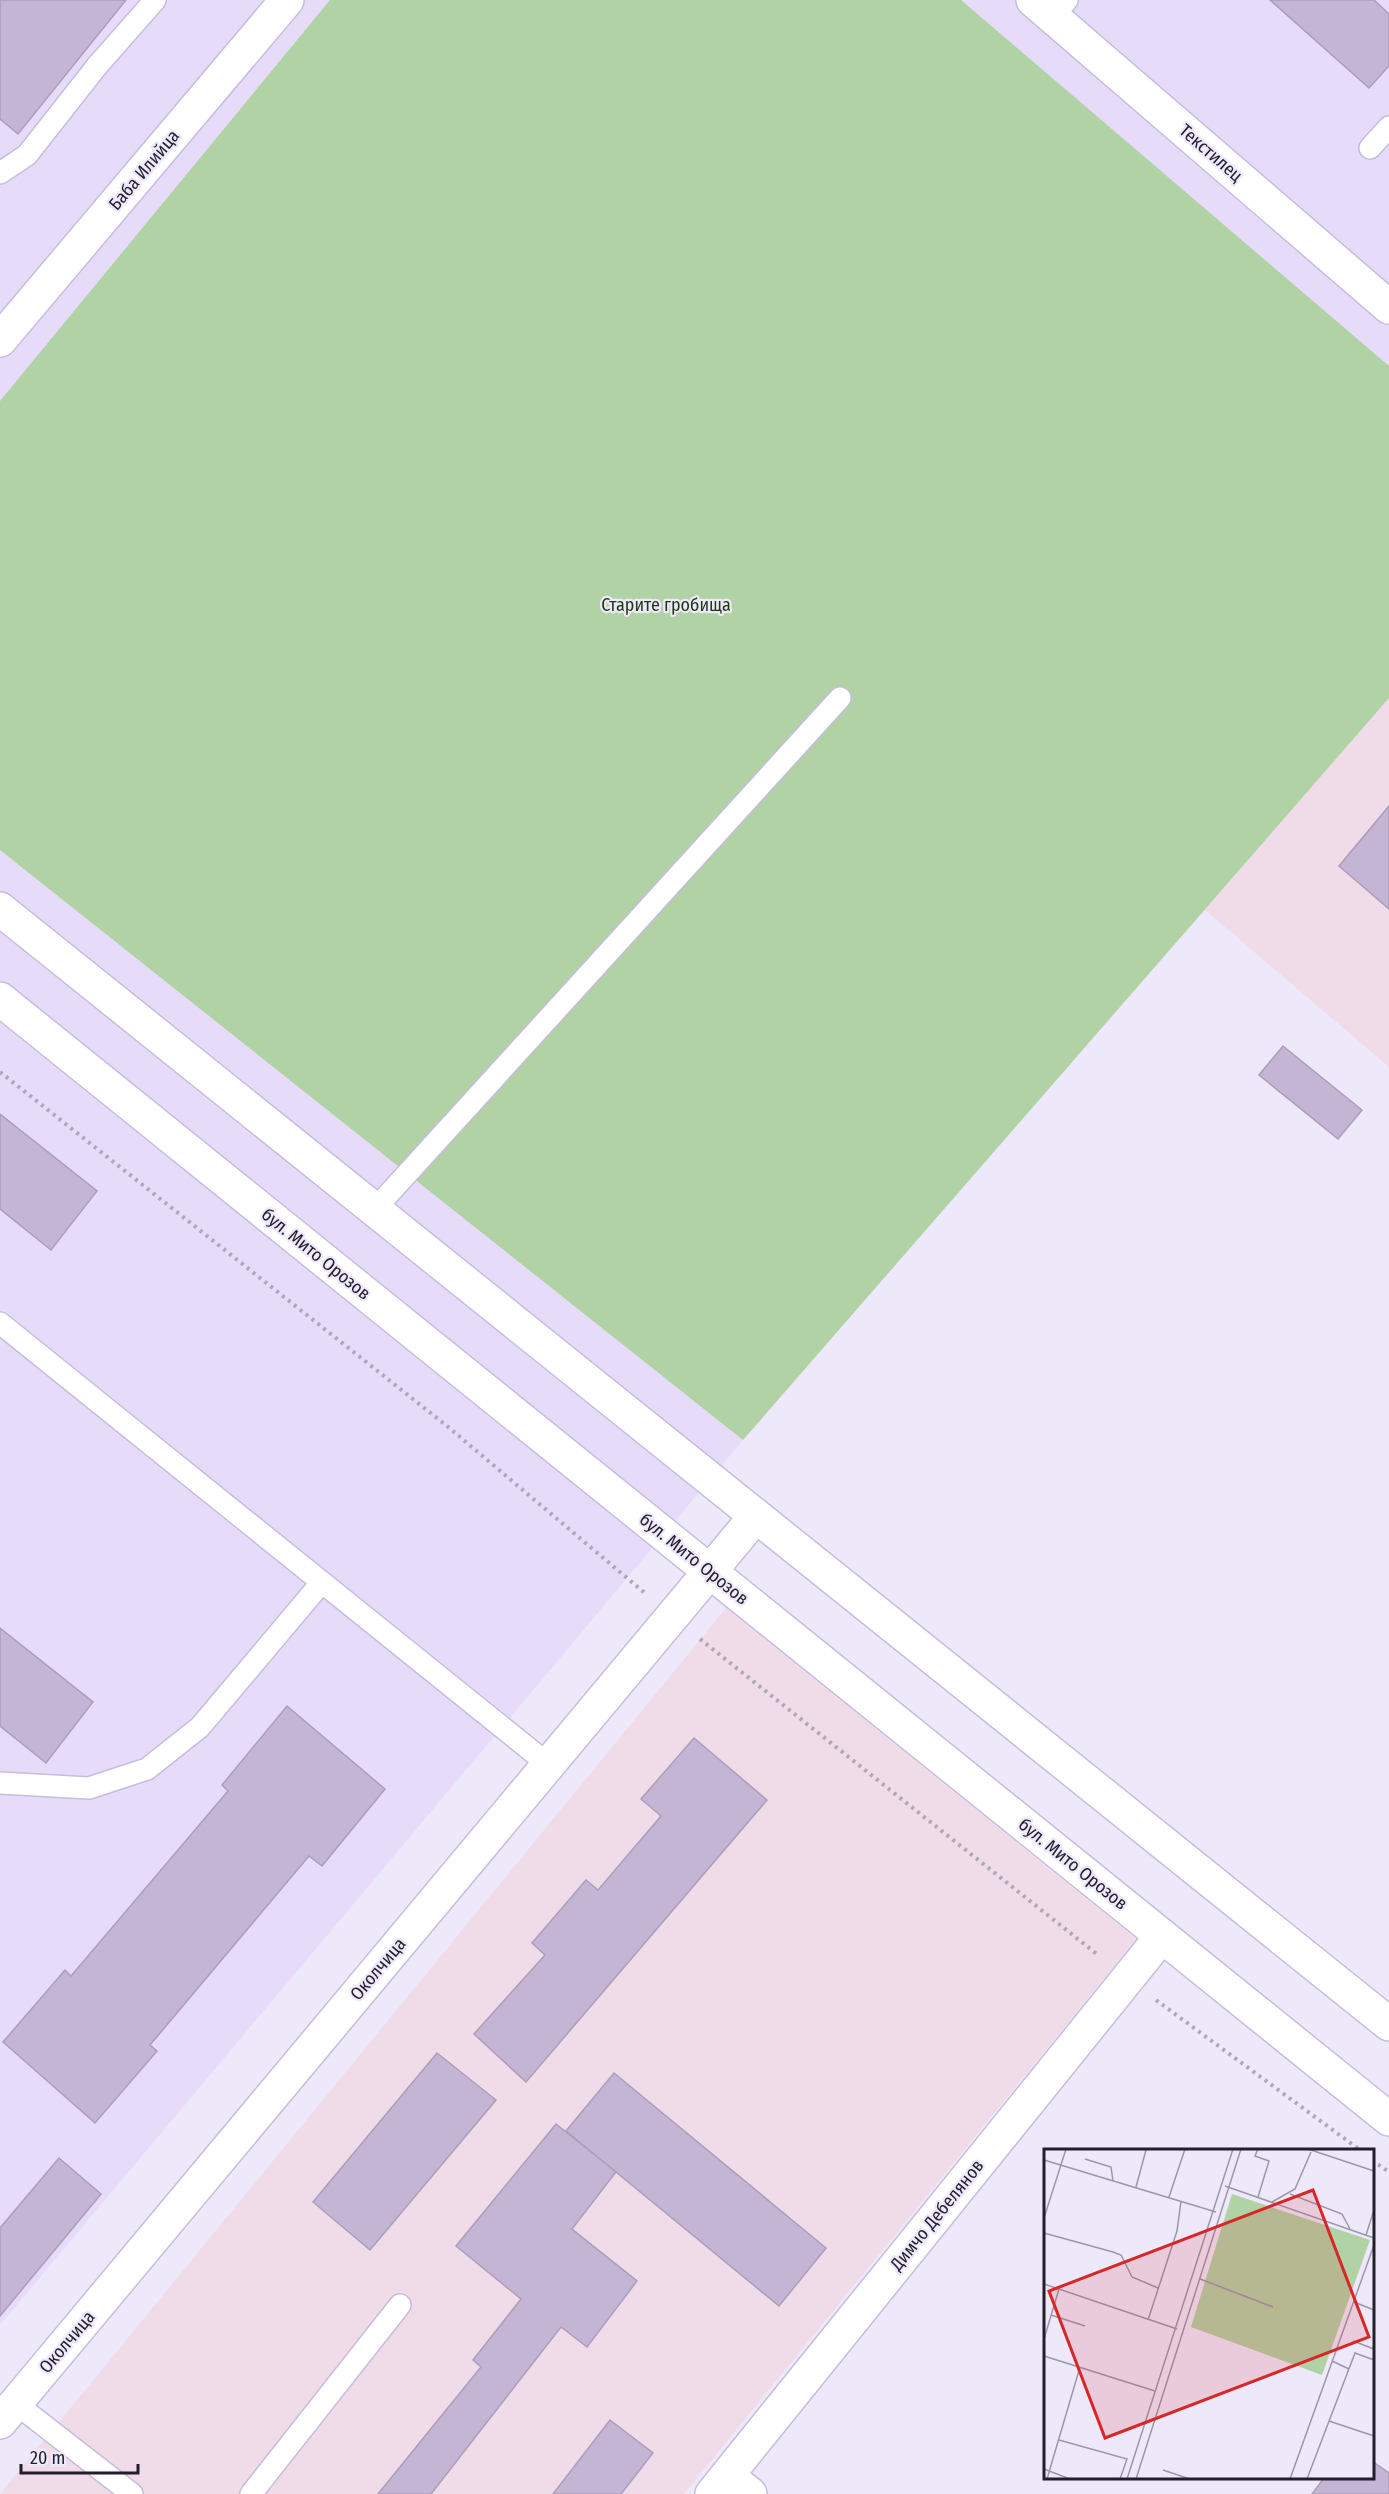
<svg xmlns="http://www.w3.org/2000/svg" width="1389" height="2494" viewBox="0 0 1389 2494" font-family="'Fira Sans Condensed',sans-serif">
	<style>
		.built { fill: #e6dcfa }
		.education { fill: #f0dbe9 }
		.green { fill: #b1d2a4 }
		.building { fill: #c3b5d3; stroke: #ac9ebb; stroke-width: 1.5 }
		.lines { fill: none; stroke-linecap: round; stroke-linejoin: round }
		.lane-casing { stroke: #c7bddc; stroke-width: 24 }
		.street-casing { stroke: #c7bddc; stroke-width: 36 }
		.secondary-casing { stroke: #c7bddc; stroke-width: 36 }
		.path { stroke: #aea9ba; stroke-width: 4; stroke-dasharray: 3 4.5; stroke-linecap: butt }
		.lane { stroke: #fff; stroke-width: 21 }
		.street { stroke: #fff; stroke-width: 33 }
		.secondary { stroke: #fff; stroke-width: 33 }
		.labels { text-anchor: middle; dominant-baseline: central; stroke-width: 4.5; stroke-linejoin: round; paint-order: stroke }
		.street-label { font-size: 18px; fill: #221e2a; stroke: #eee8fb }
		.park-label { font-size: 18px; fill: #1d390e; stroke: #eee8fb }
		.inset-road { fill: none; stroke: #9c97a7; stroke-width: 1.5 }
		.view { fill: #d62828; fill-opacity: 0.15; stroke: #d62828; stroke-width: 3 }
		.inset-edge { fill: none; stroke: #221e2a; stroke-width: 3 }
	</style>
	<rect width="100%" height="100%" fill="#eee8fb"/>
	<path class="built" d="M 0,0 L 1389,0 L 1389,694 L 743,1440 L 0,2325 Z"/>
	<path class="education" d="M 1389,698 L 1389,1067 L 1205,910 Z
		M 726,1608 L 1136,1939 L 684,2494 L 0,2494 Z"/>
	<path class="green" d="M 330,0 L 961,0 L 1389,366 L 1389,698 L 743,1440 L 0,850 L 0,401 Z"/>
	<path class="building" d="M 0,0 L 126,0 L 18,134 L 0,119 Z
		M 1270,0 L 1374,0 L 1389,14 L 1389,66 L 1369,88 Z
		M 1389,806 L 1389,909 L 1339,866 Z
		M 1283,1046 L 1362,1110 L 1338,1139 L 1259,1075 Z
		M 0,1114 L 97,1191 L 51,1250 L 0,1209 Z
		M 0,1628 L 93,1702 L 46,1763 L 0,1726 Z
		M 287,1706 L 385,1789 L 322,1866 L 309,1856 L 150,2045 L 157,2051 L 95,2123 L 3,2042 L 65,1970 L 71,1976 L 228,1791 L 222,1785 Z
		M 694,1738 L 767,1800 L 526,2082 L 474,2034 L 545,1955 L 532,1943 L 586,1880 L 598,1890 L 661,1816 L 641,1799 Z
		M 437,2053 L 496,2100 L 370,2250 L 313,2202 Z
		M 614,2073 L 826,2248 L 779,2306 L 566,2131 Z
		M 556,2124 L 616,2172 L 572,2229 L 637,2281 L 587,2347 L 561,2327 L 431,2494 L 378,2494 L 481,2367 L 473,2360 L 521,2299 L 456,2246 Z
		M 59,2158 L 101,2194 L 0,2316 L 0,2228 Z
		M 610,2420 L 653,2453 L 621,2494 L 553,2494 Z
		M 1372,2461 L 1389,2473 L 1389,2494 L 1312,2494 L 1324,2478 L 1372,2478 Z"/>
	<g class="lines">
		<defs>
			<path id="lane" d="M 1052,17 L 1067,0
				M 1370,148 L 1389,127
				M 0,173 L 27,155 L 97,66 L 155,0
				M 374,1210 L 840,698
				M 0,1323 L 549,1765
				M 0,1783 L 89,1788 L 147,1769 L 200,1727 L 322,1582
				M 15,2403 L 132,2494
				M 251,2494 L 400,2305"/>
			<path id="street" d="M 1033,0 L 1389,307
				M 0,340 L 287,0
				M 0,2422 L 756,1516
				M 727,2476 L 750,2494
				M 712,2494 L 1162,1936"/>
			<path id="secondary" d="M 0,909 L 1389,2024
				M 0,999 L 1389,2119"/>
		</defs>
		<use href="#lane" class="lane-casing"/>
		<use href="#street" class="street-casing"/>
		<use href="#secondary" class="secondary-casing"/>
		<path class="path" d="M 0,1072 L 447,1426 L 646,1594
			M 700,1639 L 1098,1955
			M 1156,2000 L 1360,2150
			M 1372,2160 L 1389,2172"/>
		<use href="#lane" class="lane"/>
		<use href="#street" class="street"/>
		<use href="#secondary" class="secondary"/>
	</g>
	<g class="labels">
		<g class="street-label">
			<text transform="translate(1211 153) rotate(41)">Текстилец</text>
			<text transform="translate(144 170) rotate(-50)">Баба Илийца</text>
			<text transform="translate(316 1254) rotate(39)">бул. Мито Орозов</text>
			<text transform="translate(694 1559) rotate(39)">бул. Мито Орозов</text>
			<text transform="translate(1073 1864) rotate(39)">бул. Мито Орозов</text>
			<text transform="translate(378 1969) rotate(-50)">Околчица</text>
			<text transform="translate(937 2215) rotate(-51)">Димчо Дебелянов</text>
			<text transform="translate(67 2342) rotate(-50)">Околчица</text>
		</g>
		<g class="park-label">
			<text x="666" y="605">Старите гробища</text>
		</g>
	</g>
	<g transform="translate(1044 2149)">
		<rect width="330" height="330" fill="#eee8fb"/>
		<path d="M 188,45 L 326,91 L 278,226 L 147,178 Z" fill="#b1d2a4"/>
		<path class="inset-road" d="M 214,0 L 211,7 L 225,12 L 214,48M 264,0 L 330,22M 41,10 L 67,18 L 69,32M 0,11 L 172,63M 181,37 L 330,89M 92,38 L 102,1M 246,45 L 298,65 L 306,80M 125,48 L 141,0M 228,53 L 251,40 L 267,3M 0,69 L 22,0M 0,84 L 69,103 L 77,106 L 88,128 L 114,139M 322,86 L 330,61M 156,130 L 229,158M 0,135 L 133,180M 310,153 L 330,161M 7,166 L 41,177M 104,171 L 133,82 L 137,52M 0,190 L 15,140M 309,192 L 330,200M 0,207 L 111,242M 288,212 L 305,220M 285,272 L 330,287M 15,291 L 83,310 L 76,330M 0,320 L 26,330M 119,321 L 146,330M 3,330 L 36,218M 83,330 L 189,0M 92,330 L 197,0M 246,330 L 330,96M 263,330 L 311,204 L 330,211"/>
		<path class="view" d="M 269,41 L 325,188 L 61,289 L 5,142 Z"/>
		<rect width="330" height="330" class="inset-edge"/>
	</g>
	<path d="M21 2464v9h117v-9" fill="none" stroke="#221e2a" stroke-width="3"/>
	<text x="30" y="2464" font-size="18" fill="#221e2a" stroke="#eee8fb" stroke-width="4.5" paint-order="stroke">20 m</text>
</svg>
